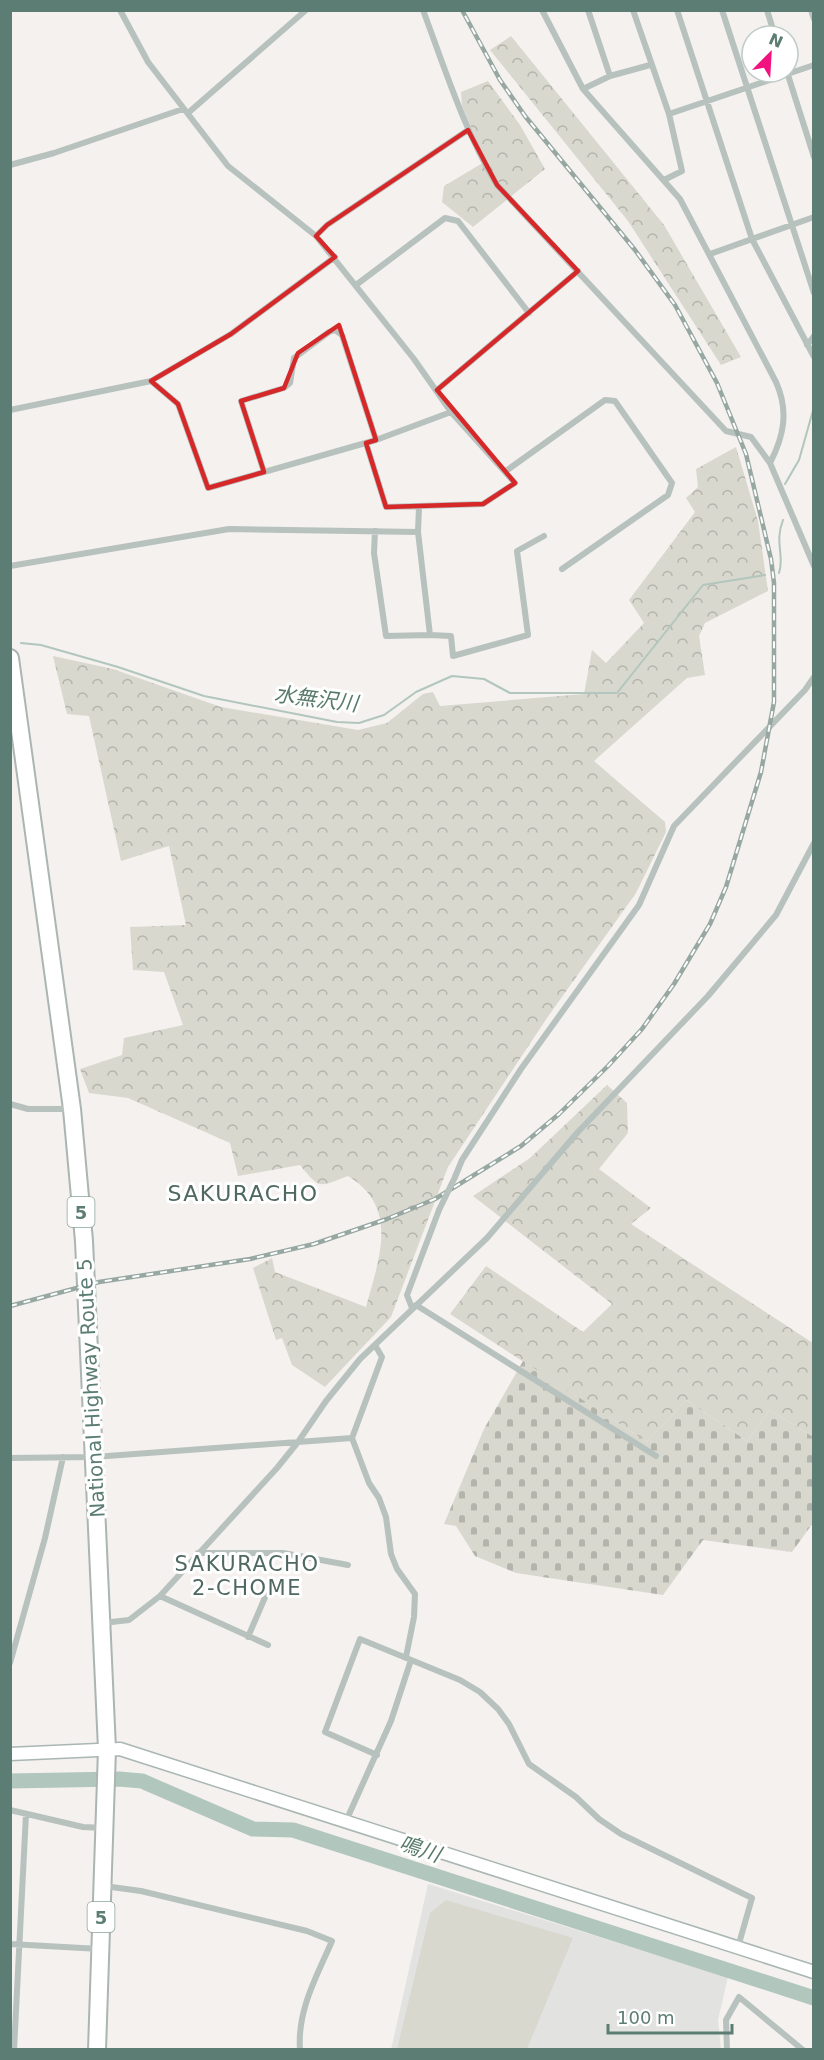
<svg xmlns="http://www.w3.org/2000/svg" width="824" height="2060" viewBox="0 0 824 2060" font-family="'DejaVu Sans','Noto Sans JP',sans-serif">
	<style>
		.built { fill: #e2e2e0 }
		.forest { fill: url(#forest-crowns) }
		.cemetery { fill: url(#cemetery-stones) }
		.pitch { fill: #d9d8ce }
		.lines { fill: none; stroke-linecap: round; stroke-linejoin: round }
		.stream { stroke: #b1c6bc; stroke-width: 2 }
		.river { stroke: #b1c6bc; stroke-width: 15 }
		.secondary-casing { stroke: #a9b6b3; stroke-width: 15 }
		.highway-casing { stroke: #abb5b2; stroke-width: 20 }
		.street { stroke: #b7c1be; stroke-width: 6 }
		.secondary { stroke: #fff; stroke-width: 12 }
		.highway { stroke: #fff; stroke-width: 16 }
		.rail-casing { stroke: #97a7a2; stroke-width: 4.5 }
		.rail { stroke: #fff; stroke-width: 2; stroke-dasharray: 7; stroke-linecap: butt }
		.street-bridge { stroke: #b7c1be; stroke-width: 6 }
		.marked { fill: none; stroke: #d62828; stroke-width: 4.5; stroke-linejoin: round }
		.labels { text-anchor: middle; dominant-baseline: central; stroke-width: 6; stroke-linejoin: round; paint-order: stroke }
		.shield { fill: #fff; stroke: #8da49e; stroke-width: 1.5 }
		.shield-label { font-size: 18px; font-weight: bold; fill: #5c7d74 }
		.street-label { font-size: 20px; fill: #5c7d74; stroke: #fff }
		.water-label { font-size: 21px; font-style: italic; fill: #577a6a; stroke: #fff }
		.neighbourhood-label { font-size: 21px; letter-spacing: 1.5px; fill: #4f6861; stroke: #fff }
		.quarter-label { font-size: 22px; letter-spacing: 1.5px; fill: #4f6861; stroke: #fff }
	</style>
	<defs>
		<pattern id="forest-crowns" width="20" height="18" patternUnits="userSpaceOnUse" patternTransform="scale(1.5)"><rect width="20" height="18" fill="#d9d8ce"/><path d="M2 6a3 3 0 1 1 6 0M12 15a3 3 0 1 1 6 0" fill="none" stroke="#b3b4ac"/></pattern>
		<pattern id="cemetery-stones" width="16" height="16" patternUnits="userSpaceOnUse" patternTransform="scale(1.5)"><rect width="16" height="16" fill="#d9d8ce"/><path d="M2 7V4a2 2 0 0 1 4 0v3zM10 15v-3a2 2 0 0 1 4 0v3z" fill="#b3b4ac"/></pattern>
	</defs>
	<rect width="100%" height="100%" fill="#f4f1ef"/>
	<path class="built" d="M 428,1884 L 728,1977 L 718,2020 L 721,2049 L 391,2050 Z"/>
	<path class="forest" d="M 511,36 L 664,225 L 741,357 L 721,365 L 628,221 L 490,50 Z
		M 488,81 L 520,125 L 545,169 L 473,227 L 442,202 L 444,186 L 486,161 L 462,106 L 461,92 Z
		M 736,447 L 758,521 L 768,591 L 705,623 L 699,636 L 705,675 L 687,678 L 594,761 L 665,822 L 666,832 L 636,893 L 547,1018 L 448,1167 L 391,1317 L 325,1387 L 292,1365 L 282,1338 L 276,1340 L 253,1268 L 272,1258 L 275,1272 L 366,1307 C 379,1258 400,1208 348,1176 C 319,1187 320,1190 300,1165 L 238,1176 L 230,1143 L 128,1098 L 89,1093 L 80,1069 L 122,1055 L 124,1038 L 183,1025 L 164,972 L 133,970 L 130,927 L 186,925 L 169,846 L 121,861 L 89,716 L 67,714 L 53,656 L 113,669 L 221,707 L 358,730 L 387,723 L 423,694 L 433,692 L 440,706 L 584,694 L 592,650 L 606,663 L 644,623 L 629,600 L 695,512 L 686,498 L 698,487 L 696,469 Z
		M 607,1085 L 627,1103 L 628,1133 L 599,1169 L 651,1208 L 631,1224 L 813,1343 L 813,1437 L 770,1410 L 747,1441 L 686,1400 L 647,1442 L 450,1314 L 486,1266 L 583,1332 L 612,1304 L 473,1196 L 530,1158 Z"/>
	<path class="cemetery" d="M 523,1361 L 647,1442 L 686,1400 L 747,1441 L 770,1410 L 813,1437 L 813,1523 L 792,1552 L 703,1540 L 663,1595 L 516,1573 L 475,1556 L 456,1526 L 444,1524 L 484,1429 Z"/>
	<path class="pitch" d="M 446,1900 L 573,1938 L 527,2049 L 397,2049 L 430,1913 Z"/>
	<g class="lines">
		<path class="stream" d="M 785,484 L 799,460 L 814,407
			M 779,573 C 785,556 774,543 783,520
			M 21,643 L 41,645 L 118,667 L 204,696 L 337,722 L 359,723 L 384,715 L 416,692 L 452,676 L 484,679 L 510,693 L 617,693 L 703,585 L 765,575"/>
		<path class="river" d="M 10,1781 L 119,1779 L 142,1781 L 253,1829 L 293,1830 L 814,1998"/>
		<defs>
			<path id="secondary" d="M 10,1754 L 120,1749 L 814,1972"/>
			<path id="highway" d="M 10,658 L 72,1109 L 84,1241 L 107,1749 L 97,2050"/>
		</defs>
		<use href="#secondary" class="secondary-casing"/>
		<use href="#highway" class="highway-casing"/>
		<path class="street" d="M 120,10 L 148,62 L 228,166 L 316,236 L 414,359 L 451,412 L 515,483 L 483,504 L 386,507 L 366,443
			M 423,10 C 445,69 464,130 497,185 L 726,431 L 751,437 L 770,463 L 814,566
			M 542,10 L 583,89 L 680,199 L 776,382 C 789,411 784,436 770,463
			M 588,10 L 610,76
			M 633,10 L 669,114 L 682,171 L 664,180
			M 677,10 L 752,239 L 814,357
			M 722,10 L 814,293
			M 767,10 L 775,36
			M 811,10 L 814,19
			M 787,72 L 814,157
			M 583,89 L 610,76 L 650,65
			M 188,113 L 306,10
			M 669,114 L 814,65
			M 10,165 L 54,153 L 183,109
			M 316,236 L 327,225 L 468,130
			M 710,254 L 814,217
			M 356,285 L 445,218 L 458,221 L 529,313
			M 807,345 L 814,336
			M 151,381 L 178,404 L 208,488 L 376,440 L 451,412
			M 437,390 L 578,271
			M 10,410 L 151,381 L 231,334 L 335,257
			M 506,471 L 605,400 L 615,401 L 672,483 L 668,495 L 562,569
			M 264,472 L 241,401 L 284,388 L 290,383 L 294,358 L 329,332 L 335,330 L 342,335 L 376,440
			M 375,531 L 374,553 L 386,636 L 430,635 L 418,532 L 419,507
			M 10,566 L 229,529 L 418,532
			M 430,635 L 451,636 L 453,656 L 528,635 L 517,551 L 544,536
			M 10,1104 L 28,1109 L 71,1109
			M 455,1177 L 462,1160 L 521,1069 L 639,905 L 674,826 L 805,690 L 814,677
			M 416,1305 L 656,1456
			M 412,1308 L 407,1295 L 439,1210
			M 375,1345 L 382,1357 L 352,1438 L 369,1483 L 379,1498 L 386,1517 L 391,1554 L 397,1569 L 415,1594 L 414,1617 L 406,1657
			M 10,1458 L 94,1457 L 352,1438
			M 198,1553 L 283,1553 L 348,1565
			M 160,1596 L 268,1645
			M 103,1623 L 129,1620 L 160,1596 L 277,1468 L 298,1442 L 326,1401 L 360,1359 L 487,1238 L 577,1133 L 708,996 L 776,915 L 814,843
			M 248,1637 L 266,1595
			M 10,1663 L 45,1538 L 63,1457
			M 377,1755 L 325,1732 L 360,1639 L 460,1680 L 480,1692 L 498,1709 L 509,1724 L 529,1764 L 576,1797 L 599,1819 L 621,1834 L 752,1898 L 738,1947
			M 10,1810 L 83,1827 L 104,1828
			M 346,1821 L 391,1721 L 411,1660
			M 104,1886 L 141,1891 L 307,1931 L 332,1941 C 317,1976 297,2010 300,2050
			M 10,1944 L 100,1949
			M 14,2050 L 26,1814
			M 727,2050 L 726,2020 L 739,1997 L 803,2050"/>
		<use href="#secondary" class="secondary"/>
		<use href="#highway" class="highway"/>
		<defs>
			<path id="rail" d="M 10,1306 L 99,1282 L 250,1259 L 314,1244 L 387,1219 L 435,1199 L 521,1146 L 559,1114 L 608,1066 L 642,1029 L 674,984 L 710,924 L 726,887 L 761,772 L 774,702 L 774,583 L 771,559 L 746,454 L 717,383 L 675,305 L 635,250 L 525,116 L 500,80 L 462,10"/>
		</defs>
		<use href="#rail" class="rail-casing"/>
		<use href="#rail" class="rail"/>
		<path class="street-bridge" d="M 439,1210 L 455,1177"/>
	</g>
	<path class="marked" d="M 468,130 L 497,185 L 578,271 L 437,390 L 515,483 L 483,504 L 386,507 L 366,443 L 376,440 L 339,325 L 298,353 L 284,388 L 241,401 L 264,472 L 208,488 L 178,404 L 151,381 L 231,334 L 335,257 L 316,236 L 327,225 Z"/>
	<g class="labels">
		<g class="shield">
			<rect x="67.5" y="1197" width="27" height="30" rx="4.5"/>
			<rect x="87.5" y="1902" width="27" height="30" rx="4.5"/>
		</g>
		<g class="shield-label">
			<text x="81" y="1212">5</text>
			<text x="101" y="1917">5</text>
		</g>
		<g class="street-label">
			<text transform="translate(91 1388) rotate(-93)">National Highway Route 5</text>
		</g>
		<g class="water-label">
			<text transform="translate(316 699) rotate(7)">水無沢川</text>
			<text transform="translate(420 1849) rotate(18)">鳴川</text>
		</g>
		<g class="neighbourhood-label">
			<text x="247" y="1564">SAKURACHO<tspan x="247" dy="24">2-CHOME</tspan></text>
		</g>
		<g class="quarter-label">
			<text x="243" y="1193">SAKURACHO</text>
		</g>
	</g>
	<rect width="824" height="2060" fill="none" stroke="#5c7d74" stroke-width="24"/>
	<g transform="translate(770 54) rotate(24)"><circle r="28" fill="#ffffff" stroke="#becbc7" stroke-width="1.5"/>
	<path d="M0-4.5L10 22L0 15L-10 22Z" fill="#f11280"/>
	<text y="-9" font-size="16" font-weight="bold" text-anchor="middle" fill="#5c7d74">N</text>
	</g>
	<path d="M608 2024v9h124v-9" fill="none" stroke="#5c7d74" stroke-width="3"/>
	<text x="617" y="2024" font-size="18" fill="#5c7d74" stroke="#ffffff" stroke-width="4.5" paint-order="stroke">100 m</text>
</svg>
